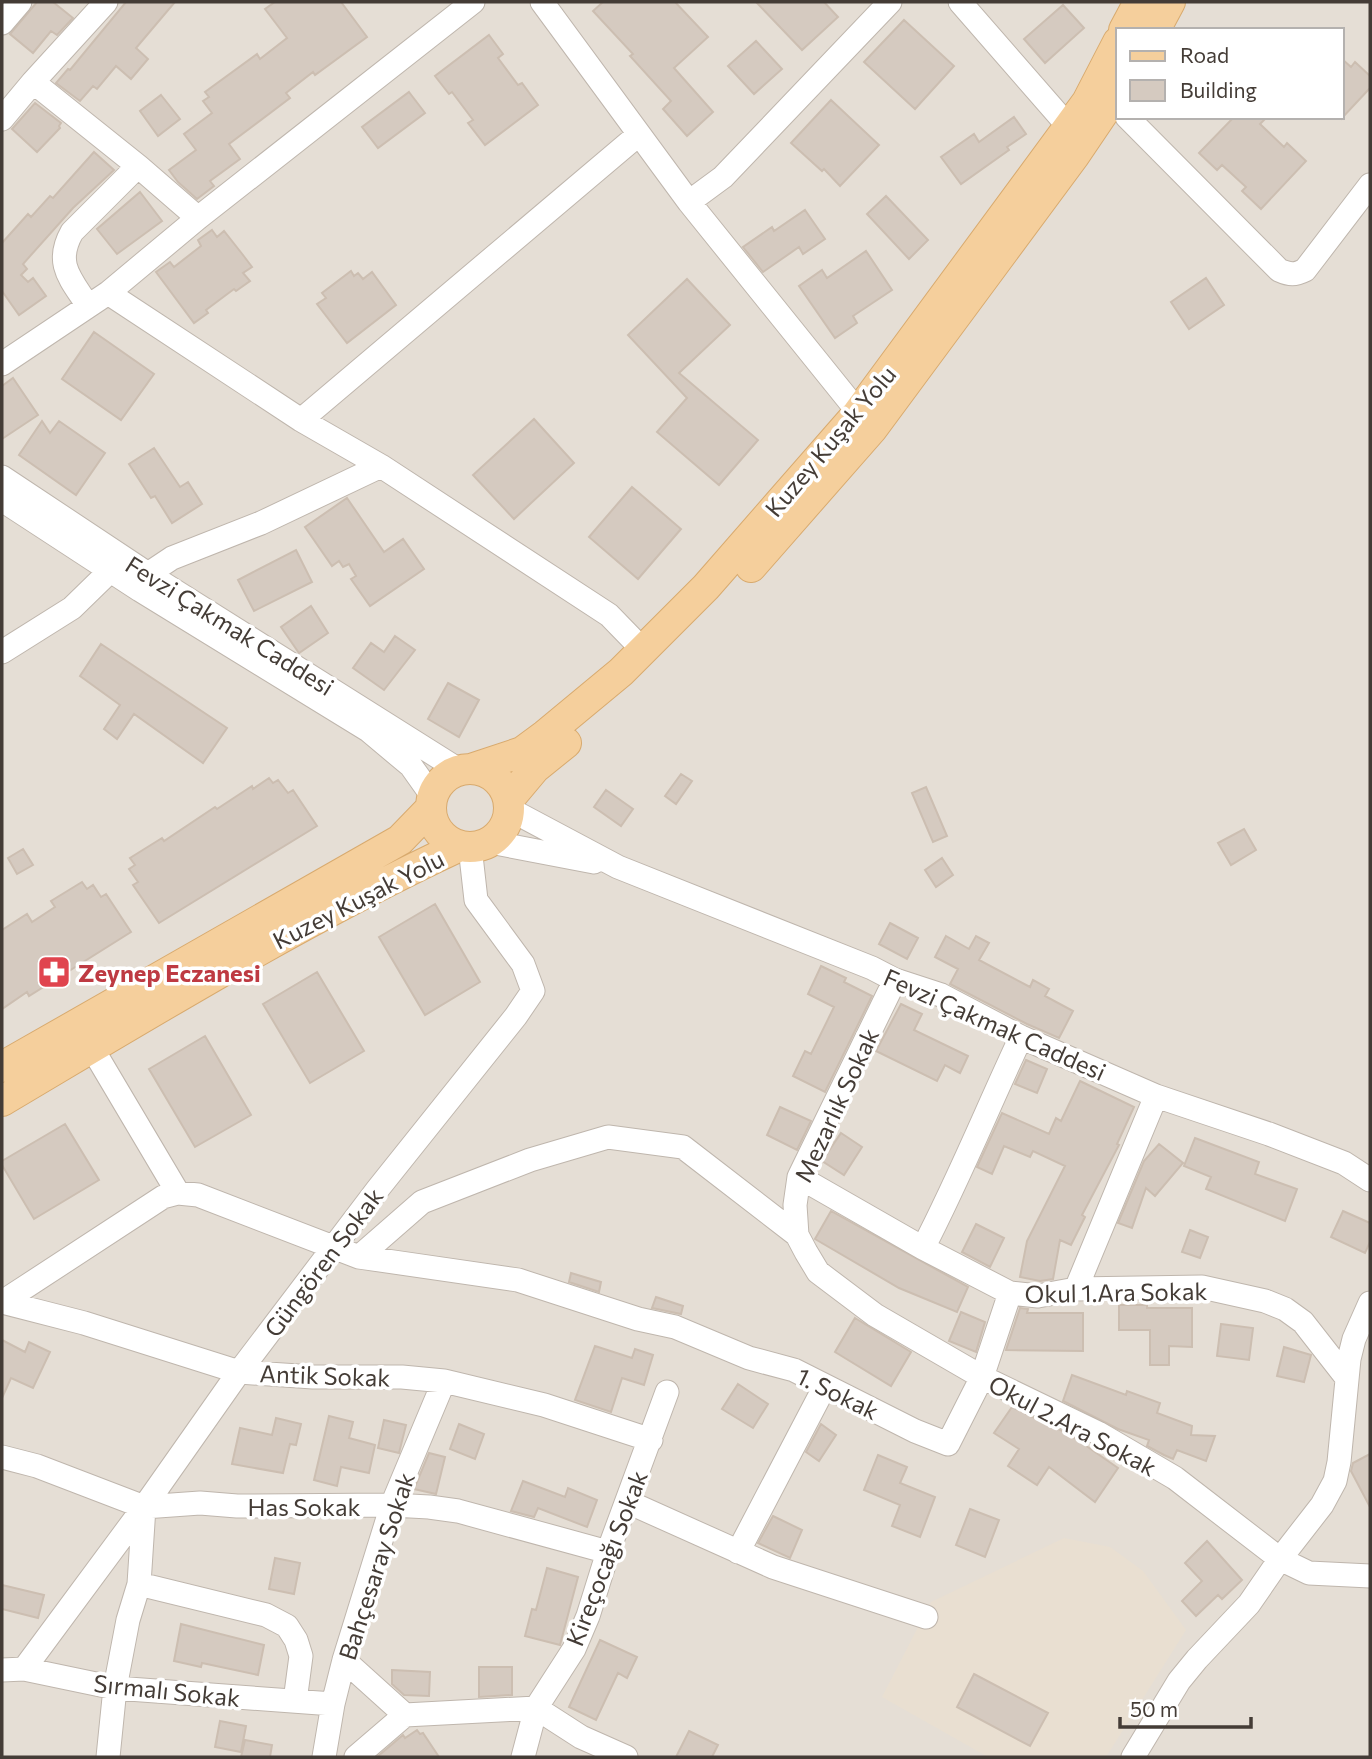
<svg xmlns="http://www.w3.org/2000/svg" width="1372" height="1759" viewBox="0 0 1372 1759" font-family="Commissioner,sans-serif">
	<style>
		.residential { fill: #e5ded5; fill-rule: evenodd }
		.education { fill: #e9dfd1 }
		.building { fill: #d5cac0; stroke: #ccbeb1; stroke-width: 2 }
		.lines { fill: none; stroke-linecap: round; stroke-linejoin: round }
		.minor-casing { stroke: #bfb6ad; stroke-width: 25 }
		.major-casing { stroke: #d8aa6e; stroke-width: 32 }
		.minor { stroke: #fff; stroke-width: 23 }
		.major { stroke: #f5cf9c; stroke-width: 30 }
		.labels { text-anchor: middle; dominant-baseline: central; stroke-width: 7; stroke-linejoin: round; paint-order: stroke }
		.street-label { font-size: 24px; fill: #443c36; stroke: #fff }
		.health-label { font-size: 24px; font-weight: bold; fill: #be3a42; stroke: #fff; text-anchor: start }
	</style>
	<rect width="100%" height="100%" fill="#f1ede6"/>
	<path class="residential" d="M 2,2 L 1370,2 L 1370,1757 L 2,1757 ZM 1118,30 L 1342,30 L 1342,117 L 1118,117 Z"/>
	<path class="education" d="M 1064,1538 L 1110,1547 L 1143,1571 L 1186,1630 L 1106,1757 L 988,1757 L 882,1697 L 931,1602 Z"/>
	<path class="building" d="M 37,2 L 53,2 L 73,18 L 57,35 L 51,31 L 33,53 L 10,34 Z
		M 126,2 L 175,2 L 136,48 L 148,59 L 131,79 L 116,66 L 97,89 L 93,86 L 80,101 L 56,83 L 68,69 L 70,70 Z
		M 275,2 L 341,2 L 367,37 L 315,75 L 313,72 L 286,93 L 290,98 L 229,144 L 240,159 L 210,181 L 214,186 L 197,199 L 178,182 L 169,170 L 196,150 L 184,134 L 212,113 L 203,101 L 209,97 L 205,92 L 257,54 L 260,59 L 287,38 L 265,9 Z
		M 603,2 L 675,2 L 708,37 L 674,68 L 713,112 L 687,136 L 663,109 L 671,101 L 630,56 L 633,54 L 593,11 Z
		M 756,2 L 824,2 L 838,17 L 802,50 Z
		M 1063,5 L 1084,28 L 1045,63 L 1024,39 Z
		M 904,20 L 954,66 L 915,109 L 864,62 Z
		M 489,35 L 503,54 L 498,58 L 518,85 L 522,83 L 538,105 L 485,145 L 468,123 L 473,120 L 452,92 L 449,94 L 435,76 Z
		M 756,41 L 782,69 L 754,94 L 728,66 Z
		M 1342,59 L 1351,67 L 1355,62 L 1370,76 L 1370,88 L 1342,118 Z
		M 409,92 L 425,113 L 378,148 L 362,127 Z
		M 161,95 L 180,119 L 158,136 L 140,111 Z
		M 831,100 L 879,145 L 840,186 L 824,169 L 822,171 L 791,143 Z
		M 35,103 L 61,123 L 59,126 L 60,128 L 37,152 L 12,129 Z
		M 1014,117 L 1026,134 L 1007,147 L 1009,150 L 961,184 L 941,157 L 974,134 L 979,142 Z
		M 1234,117 L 1267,117 L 1260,124 L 1284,147 L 1287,143 L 1306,161 L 1261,209 L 1242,191 L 1246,187 L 1222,165 L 1217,170 L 1199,153 Z
		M 94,152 L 114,170 L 73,208 L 23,264 L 27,269 L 21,275 L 28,282 L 33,278 L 46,296 L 19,315 L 2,291 L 2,243 L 28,214 L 31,217 L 50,196 L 53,198 Z
		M 140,192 L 162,221 L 117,254 L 97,229 Z
		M 886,196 L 928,240 L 909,259 L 867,214 Z
		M 805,210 L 825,239 L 803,254 L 799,247 L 763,272 L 743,247 L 772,227 L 774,231 Z
		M 212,230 L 217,237 L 224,231 L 243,255 L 252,267 L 243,273 L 250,281 L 236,291 L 234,289 L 206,310 L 208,313 L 194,323 L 156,272 L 170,262 L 174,267 L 201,246 L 198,240 Z
		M 866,251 L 892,290 L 853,316 L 857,323 L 835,338 L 799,286 L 822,270 L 827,278 Z
		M 351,271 L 354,276 L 358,273 L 363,279 L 372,272 L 396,305 L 347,343 L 317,304 L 326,298 L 322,293 Z
		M 1206,278 L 1224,305 L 1189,329 L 1171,302 Z
		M 687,279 L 730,325 L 679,373 L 758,440 L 719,485 L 657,432 L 687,398 L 628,335 Z
		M 94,332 L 154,374 L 121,420 L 62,379 Z
		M 13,378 L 38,415 L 2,439 L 2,386 Z
		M 534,419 L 574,463 L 514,519 L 473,475 Z
		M 42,421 L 50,433 L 59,421 L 105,453 L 76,495 L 19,455 Z
		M 154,448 L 180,487 L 188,482 L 202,504 L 172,523 L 155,496 L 151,498 L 129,464 Z
		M 632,487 L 681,529 L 638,579 L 589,537 Z
		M 347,498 L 384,552 L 403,539 L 424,569 L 370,606 L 351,579 L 356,576 L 349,564 L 343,567 L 339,561 L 332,566 L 305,527 Z
		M 296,550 L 312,582 L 254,611 L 238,580 Z
		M 311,606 L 328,633 L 299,653 L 281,627 Z
		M 395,636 L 415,650 L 384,690 L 353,668 L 371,643 L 384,652 Z
		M 101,644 L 227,728 L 203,763 L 134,714 L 117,739 L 104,729 L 120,705 L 80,676 Z
		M 448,683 L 479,700 L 459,737 L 428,719 Z
		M 681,774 L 692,781 L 676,804 L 665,796 Z
		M 269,778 L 273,783 L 278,780 L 288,793 L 293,790 L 317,826 L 159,923 L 133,885 L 138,882 L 129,869 L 135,865 L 130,858 L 162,838 L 164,841 L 215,807 L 217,809 L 252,786 L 253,789 Z
		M 926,787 L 947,836 L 933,842 L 912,793 Z
		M 606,790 L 633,809 L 621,826 L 594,807 Z
		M 1244,829 L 1256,850 L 1231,865 L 1218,843 Z
		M 23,849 L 33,865 L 17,874 L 8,858 Z
		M 942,858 L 953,875 L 936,887 L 925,870 Z
		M 82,882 L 87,889 L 93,885 L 101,897 L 106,894 L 131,932 L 29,996 L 27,992 L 2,1009 L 2,930 L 27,914 L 32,922 L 55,907 L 51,901 Z
		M 435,904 L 480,982 L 425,1015 L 379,937 Z
		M 890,923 L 918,938 L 907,959 L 879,944 Z
		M 946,936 L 969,949 L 976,936 L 989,943 L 979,960 L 1030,987 L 1033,980 L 1049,989 L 1045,996 L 1073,1011 L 1059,1038 L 1027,1024 L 950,984 L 958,969 L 935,957 Z
		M 821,966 L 846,978 L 844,982 L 872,996 L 825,1092 L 793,1076 L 805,1051 L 811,1054 L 834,1007 L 808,994 Z
		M 317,972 L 364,1051 L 310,1083 L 263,1004 Z
		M 901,1004 L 922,1014 L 914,1030 L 968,1056 L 960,1073 L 945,1065 L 937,1081 L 876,1051 Z
		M 205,1036 L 251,1115 L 195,1147 L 149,1069 Z
		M 1026,1060 L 1047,1069 L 1037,1093 L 1015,1084 Z
		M 1080,1081 L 1134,1107 L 1117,1144 L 1119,1145 L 1082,1215 L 1085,1217 L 1071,1245 L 1060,1240 L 1053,1279 L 1040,1281 L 1020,1277 L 1027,1241 L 1065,1166 L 1033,1151 L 1030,1157 L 1004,1146 L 992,1174 L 977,1167 L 1002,1113 L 1049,1134 L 1056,1118 L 1061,1121 Z
		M 780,1107 L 811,1121 L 797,1150 L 767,1135 Z
		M 65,1124 L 99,1180 L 34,1219 L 2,1165 L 2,1161 Z
		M 841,1133 L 862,1147 L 844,1175 L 822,1161 Z
		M 1195,1138 L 1259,1162 L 1255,1174 L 1297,1189 L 1285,1221 L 1206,1189 L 1211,1177 L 1184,1166 Z
		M 1159,1144 L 1183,1163 L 1155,1196 L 1146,1188 L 1132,1228 L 1118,1223 L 1144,1161 Z
		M 831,1211 L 968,1287 L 957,1312 L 899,1288 L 815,1239 Z
		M 1343,1211 L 1370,1223 L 1370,1242 L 1365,1253 L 1331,1237 Z
		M 976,1224 L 1004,1238 L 990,1267 L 962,1252 Z
		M 1190,1230 L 1208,1237 L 1200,1258 L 1182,1252 Z
		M 571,1273 L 601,1282 L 599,1292 L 569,1282 Z
		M 656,1297 L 683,1306 L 681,1314 L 652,1308 Z
		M 1119,1305 L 1147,1305 L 1147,1308 L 1192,1308 L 1192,1347 L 1169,1346 L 1169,1365 L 1150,1365 L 1150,1330 L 1119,1330 Z
		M 1020,1308 L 1028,1309 L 1027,1313 L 1083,1313 L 1083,1351 L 1006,1350 Z
		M 961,1312 L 985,1322 L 976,1352 L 949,1341 Z
		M 855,1318 L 911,1352 L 891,1386 L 835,1352 Z
		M 1221,1324 L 1253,1328 L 1249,1360 L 1217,1356 Z
		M 2,1340 L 25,1352 L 29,1342 L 50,1352 L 33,1388 L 11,1378 L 2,1398 Z
		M 595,1346 L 632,1358 L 635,1349 L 653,1355 L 644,1385 L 622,1378 L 611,1412 L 575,1400 Z
		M 1284,1347 L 1311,1355 L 1304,1382 L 1277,1376 Z
		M 1072,1375 L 1126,1395 L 1127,1391 L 1160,1403 L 1157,1413 L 1192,1426 L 1191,1435 L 1215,1436 L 1206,1461 L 1177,1450 L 1173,1459 L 1164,1455 L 1147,1446 L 1149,1440 L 1118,1429 L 1063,1401 Z
		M 738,1384 L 768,1404 L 753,1428 L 722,1409 Z
		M 1012,1407 L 1069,1434 L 1118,1468 L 1095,1502 L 1049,1467 L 1037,1485 L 1008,1466 L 1019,1449 L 994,1433 Z
		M 329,1416 L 353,1422 L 349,1438 L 375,1445 L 369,1473 L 341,1467 L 337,1486 L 314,1480 Z
		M 276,1418 L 301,1424 L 296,1445 L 290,1444 L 283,1473 L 232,1464 L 240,1428 L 272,1435 Z
		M 384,1420 L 406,1425 L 399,1453 L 378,1448 Z
		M 459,1424 L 484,1434 L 475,1459 L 450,1449 Z
		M 821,1424 L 836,1435 L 819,1461 L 806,1452 Z
		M 429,1453 L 445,1457 L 436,1494 L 414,1489 Z
		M 1370,1454 L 1370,1507 L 1351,1471 L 1353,1463 Z
		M 878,1455 L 907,1467 L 900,1483 L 935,1497 L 920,1537 L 892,1526 L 900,1505 L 864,1490 Z
		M 523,1481 L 565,1497 L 568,1488 L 597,1500 L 587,1527 L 538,1508 L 534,1517 L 511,1511 Z
		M 970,1509 L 999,1520 L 985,1557 L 956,1545 Z
		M 773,1516 L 802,1530 L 790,1558 L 758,1543 Z
		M 1207,1541 L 1242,1580 L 1222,1599 L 1218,1595 L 1196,1616 L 1182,1601 L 1202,1581 L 1185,1563 Z
		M 275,1558 L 300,1563 L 294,1594 L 269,1589 Z
		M 547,1568 L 578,1577 L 560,1645 L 525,1636 L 532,1609 L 536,1610 Z
		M 2,1585 L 44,1595 L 38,1618 L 2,1609 Z
		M 181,1624 L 264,1645 L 258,1675 L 202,1663 L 201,1667 L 174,1661 Z
		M 600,1640 L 637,1657 L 627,1678 L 618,1673 L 596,1720 L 569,1707 Z
		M 479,1667 L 512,1667 L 512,1695 L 479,1697 Z
		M 392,1670 L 430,1672 L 429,1696 L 404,1695 L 392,1684 Z
		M 974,1674 L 1048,1713 L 1030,1746 L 957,1707 Z
		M 220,1721 L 246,1726 L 241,1752 L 215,1747 Z
		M 417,1730 L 420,1734 L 423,1733 L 439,1757 L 377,1757 L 403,1735 L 405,1738 Z
		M 689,1731 L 718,1745 L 712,1757 L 676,1757 Z
		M 245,1740 L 272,1745 L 270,1757 L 241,1757 Z"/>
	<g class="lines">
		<defs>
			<path id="minor" d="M 542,2 L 689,202 L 867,423
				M 960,2 L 1069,127
				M 2,23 L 20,2
				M 33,82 L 106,2
				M 1127,117 L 1279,270 C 1290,275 1295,275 1305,270 L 1370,185
				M 2,119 L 33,82 L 138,166 L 198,218
				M 689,202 L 723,177 L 890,2
				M 108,293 L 301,420 L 381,466 L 609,615 L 643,650
				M 88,306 C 71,279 54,264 72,232 L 138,166
				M 2,364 L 108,293 L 198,218 L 473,2
				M 301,420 L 638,135
				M 2,477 L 148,574 L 459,770
				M 2,500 L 140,590 L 368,730 L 411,766 L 433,797
				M 148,574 L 172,558 L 261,523 L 381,466
				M 2,652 L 72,608 L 110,571
				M 509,809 L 618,867 L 872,968 L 895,980 L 941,995 L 1021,1037 L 1156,1096 L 1269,1134 L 1344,1163 L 1370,1180
				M 490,842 L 594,862
				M 895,980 L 799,1177 L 795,1205 L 797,1235 L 806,1252 L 818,1272 L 875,1315 L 982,1377 L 1098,1433 L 1175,1478 L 1280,1559 L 1309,1573 L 1370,1576
				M 92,1048 L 178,1193
				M 799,1177 L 923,1248 L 1010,1293 L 1038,1296 L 1076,1289 L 1202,1287 L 1265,1301 L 1285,1309 L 1303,1322 L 1346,1377
				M 923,1248 C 959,1179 988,1107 1021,1037
				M 359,1257 L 422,1202 L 530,1160 L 608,1137 L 683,1147 L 797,1235
				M 1076,1289 L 1156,1096
				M 4,1301 L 163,1197 L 178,1193 L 198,1195 L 359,1257 L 518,1280 L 638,1319 L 675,1327 L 749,1358 L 794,1370 L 915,1431 L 948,1444 L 982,1377 L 1010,1293
				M 2,1302 L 84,1323 L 239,1372 L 313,1377 L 402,1377 L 444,1381 L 544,1405 L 651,1440
				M 2,1457 L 37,1466 L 144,1507 L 200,1503 L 237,1506 L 392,1505 L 429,1507 L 458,1511 L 608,1552
				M 628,1502 L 773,1567 L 926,1617
				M 738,1552 L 825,1386
				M 139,1584 L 266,1615 L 287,1626 L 296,1640 L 301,1656 L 295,1701
				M 344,1660 L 405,1715 L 536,1708 L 581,1737 L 626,1757
				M 24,1669 L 144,1507 L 239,1372 L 377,1190 L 516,1016 L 533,991 L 523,964 L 476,900 L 470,847
				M 2,1670 L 24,1669 L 115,1688 L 333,1704
				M 108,1757 L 115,1688 L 128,1620 L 139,1584 L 144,1507
				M 324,1757 L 333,1704 L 344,1660 L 392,1505 L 444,1381
				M 356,1757 L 405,1715
				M 523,1757 L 536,1708 L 574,1649 L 588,1616 L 608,1552 L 667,1392
				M 1133,1757 L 1179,1681 L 1197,1659 L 1249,1604 L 1280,1559 L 1322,1505 L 1335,1481 L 1339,1462 L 1349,1359 L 1354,1339 L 1370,1303"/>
			<path id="major" d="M 1124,30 L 1139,2
				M 1155,30 L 1170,2
				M 751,567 L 872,429 L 1074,156 L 1118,91
				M 471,769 L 522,752 L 545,735 L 621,672 L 706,587 L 858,413 L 1087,102 L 1118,42
				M431 808a39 39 0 1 1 78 0a39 39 0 1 1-78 0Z
				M 509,799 L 535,768 L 566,743
				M 2,1067 L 400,840 L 431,808
				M 2,1101 C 152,1012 302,920 460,846"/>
		</defs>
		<use href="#minor" class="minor-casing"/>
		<use href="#major" class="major-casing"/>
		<use href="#minor" class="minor"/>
		<use href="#major" class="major"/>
	</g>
	<defs>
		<symbol id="pharmacy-square" viewBox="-11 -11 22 22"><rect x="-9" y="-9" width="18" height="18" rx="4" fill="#e0444e" stroke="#fff"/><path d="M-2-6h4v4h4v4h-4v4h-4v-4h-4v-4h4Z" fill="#fff"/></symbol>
	</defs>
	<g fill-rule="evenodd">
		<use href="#pharmacy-square" x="35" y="953" width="38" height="38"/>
	</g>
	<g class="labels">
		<g class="street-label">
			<text transform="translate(830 441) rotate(-50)">Kuzey Kuşak Yolu</text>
			<text transform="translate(230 625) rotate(32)">Fevzi Çakmak Caddesi</text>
			<text transform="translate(358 899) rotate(-27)">Kuzey Kuşak Yolu</text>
			<text transform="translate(995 1024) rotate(24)">Fevzi Çakmak Caddesi</text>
			<text transform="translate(836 1105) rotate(-65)">Mezarlık Sokak</text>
			<text transform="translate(323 1262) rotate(-53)">Güngören Sokak</text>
			<text transform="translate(1116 1292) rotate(-1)">Okul 1.Ara Sokak</text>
			<text transform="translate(325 1375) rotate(2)">Antik Sokak</text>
			<text transform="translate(838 1393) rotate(26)">1. Sokak</text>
			<text transform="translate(1073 1425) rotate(28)">Okul 2.Ara Sokak</text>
			<text x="304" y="1506">Has Sokak</text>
			<text transform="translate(606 1558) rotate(-69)">Kireçocağı Sokak</text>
			<text transform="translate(376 1566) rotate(-72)">Bahçesaray Sokak</text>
			<text transform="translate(167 1690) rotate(6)">Sırmalı Sokak</text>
		</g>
		<g class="health-label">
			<text x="78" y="972">Zeynep Eczanesi</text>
		</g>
	</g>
	<rect width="1372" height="1759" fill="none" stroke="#443c36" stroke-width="7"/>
	<rect x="1116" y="28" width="228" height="91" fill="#ffffff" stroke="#b4b1af" stroke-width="2"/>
	<rect x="1130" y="51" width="35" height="10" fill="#f5cf9c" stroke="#b4b1af" stroke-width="2"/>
	<text x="1180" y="63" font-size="21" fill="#443c36">Road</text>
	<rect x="1130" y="80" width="35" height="21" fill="#d5cac0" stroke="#b4b1af" stroke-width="2"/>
	<text x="1180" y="98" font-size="21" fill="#443c36">Building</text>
	<path d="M1120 1717v10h131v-10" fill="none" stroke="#443c36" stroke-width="3.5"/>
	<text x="1130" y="1717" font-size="21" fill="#443c36" stroke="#ffffff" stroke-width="5" paint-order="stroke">50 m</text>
</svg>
